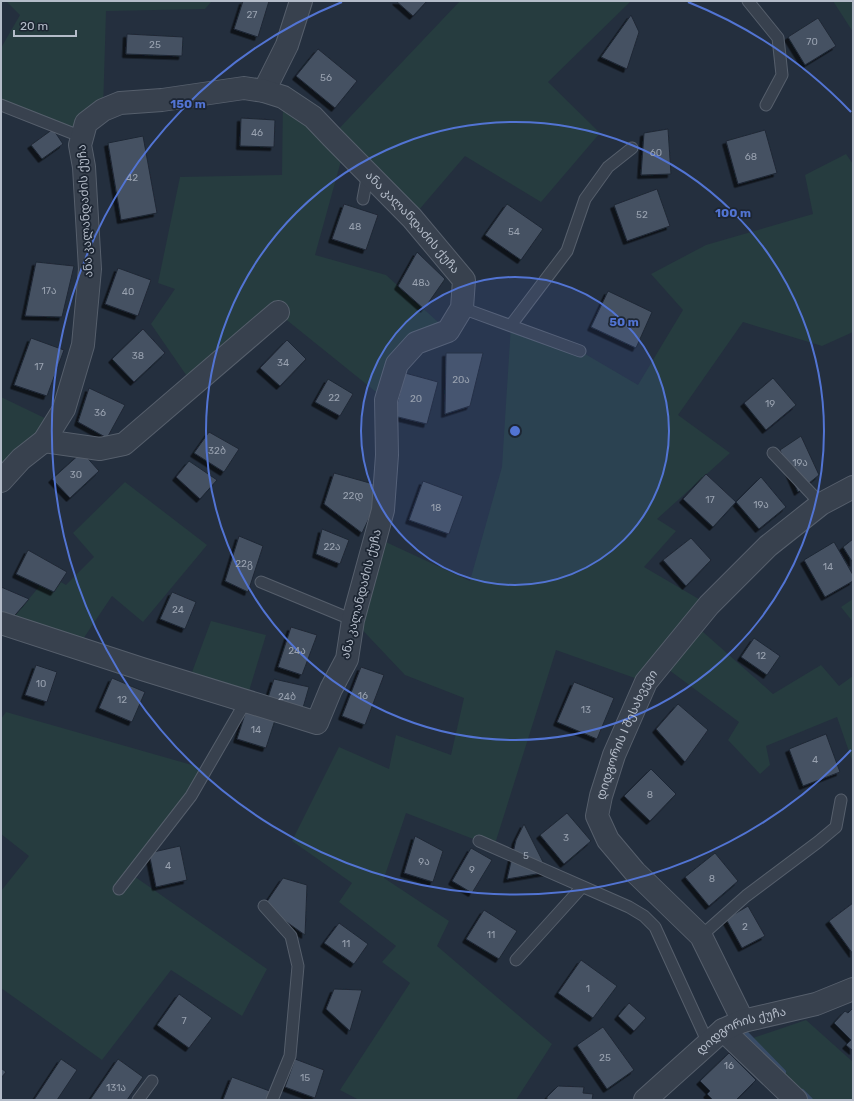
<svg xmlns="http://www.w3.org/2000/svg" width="854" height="1101" viewBox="0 0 854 1101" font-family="Rubik,'Noto Sans Georgian',sans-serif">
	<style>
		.green { fill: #263c3f }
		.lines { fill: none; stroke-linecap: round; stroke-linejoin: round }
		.stream { stroke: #394c67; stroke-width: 6 }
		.building { fill: #455162; stroke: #1f2835; filter: url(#shadow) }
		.service-casing { stroke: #565f6c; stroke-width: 13 }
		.minor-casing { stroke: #565f6c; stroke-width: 24 }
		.service { stroke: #38414e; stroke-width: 11 }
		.minor { stroke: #38414e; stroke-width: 22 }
		.ring { fill: none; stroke: #5274d3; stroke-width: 2 }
		.labels { text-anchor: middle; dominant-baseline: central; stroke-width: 3.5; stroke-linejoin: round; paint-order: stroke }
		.number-label { font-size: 10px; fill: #98a1af }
		.street-label { font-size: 12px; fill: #b4bcc9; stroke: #1d2633 }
		.centre { fill: #5274d3; stroke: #1d2633; stroke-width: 2 }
		.ring-label { font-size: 12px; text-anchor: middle; font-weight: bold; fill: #5274d3; stroke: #1d2633; stroke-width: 3.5; stroke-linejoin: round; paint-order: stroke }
	</style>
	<defs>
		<filter id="shadow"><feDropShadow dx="-3.5" dy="3.5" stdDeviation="0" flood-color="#0009"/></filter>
	</defs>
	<rect width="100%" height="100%" fill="#242f3e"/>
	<path class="green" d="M 6,1 L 212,1 L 205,9 L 106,11 L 103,110 L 82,137 L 1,105 L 1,48 L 20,15 Z
		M 460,1 L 631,1 L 548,82 L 600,133 L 541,202 L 465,156 L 412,218 L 344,150 L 315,255 L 386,275 L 448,331 L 416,343 L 386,400 L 278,313 L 193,385 L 151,324 L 175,289 L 158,283 L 180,177 L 282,175 L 283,97 L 332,136 Z
		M 833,1 L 853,1 L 853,32 Z
		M 846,154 L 853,164 L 853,332 L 822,346 L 743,322 L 678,415 L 730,453 L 657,519 L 676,531 L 644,567 L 709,605 L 694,624 L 773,694 L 821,665 L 839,686 L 853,676 L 853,763 L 837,717 L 766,746 L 770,765 L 760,774 L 728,740 L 739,722 L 661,664 L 646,682 L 556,650 L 494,847 L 406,813 L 384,878 L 449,921 L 437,946 L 552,1044 L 516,1100 L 359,1100 L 340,1090 L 410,983 L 382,962 L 396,946 L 339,902 L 352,883 L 292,841 L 339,747 L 389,769 L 396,735 L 451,755 L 464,698 L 405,675 L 353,620 L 375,537 L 470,581 L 502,467 L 511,325 L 580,351 L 638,385 L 683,310 L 651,274 L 706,245 L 813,214 L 805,175 Z
		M 1,397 L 55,423 L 1,481 Z
		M 125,482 L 207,545 L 143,622 L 112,596 L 77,648 L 7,625 L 49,575 L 66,585 L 94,557 L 73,533 Z
		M 853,599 L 853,622 L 841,607 Z
		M 211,621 L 266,635 L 246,701 L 188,683 Z
		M 6,712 L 206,769 L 131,874 L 267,969 L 242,1016 L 171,970 L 102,1060 L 1,988 L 1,891 L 29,856 L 1,834 L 1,719 Z
		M 806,1020 L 853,1062 L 853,1100 L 802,1100 L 753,1038 Z"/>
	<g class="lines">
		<path class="stream" d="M 745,1033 L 783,1072
			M 802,1092 L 810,1100"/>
	</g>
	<path class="building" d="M 243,1 L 269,1 L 258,37 L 234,29 Z
		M 396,1 L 427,1 L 413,16 Z
		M 631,15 L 639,32 L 627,69 L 601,57 Z
		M 818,18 L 836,46 L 805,65 L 788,37 Z
		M 127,34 L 183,37 L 182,56 L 126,54 Z
		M 318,49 L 357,81 L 335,108 L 296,76 Z
		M 241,118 L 275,120 L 274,147 L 240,146 Z
		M 53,129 L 63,144 L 42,159 L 31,145 Z
		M 668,129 L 671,174 L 641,175 L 644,133 Z
		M 765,130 L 777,173 L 738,184 L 726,141 Z
		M 143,136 L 157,213 L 121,220 L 108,143 Z
		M 657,189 L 670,226 L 627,241 L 614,205 Z
		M 344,204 L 378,215 L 366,250 L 332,239 Z
		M 507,204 L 543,229 L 521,260 L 485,235 Z
		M 417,252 L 445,279 L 424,309 L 398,286 Z
		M 36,262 L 74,266 L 62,317 L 25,316 Z
		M 118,268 L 151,280 L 138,316 L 105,304 Z
		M 608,291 L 652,312 L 636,348 L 591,327 Z
		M 143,329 L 165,353 L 134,382 L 112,359 Z
		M 31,338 L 64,350 L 47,396 L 14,385 Z
		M 287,340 L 306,359 L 280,386 L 260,368 Z
		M 446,353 L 483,353 L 470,406 L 445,414 Z
		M 405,373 L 438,382 L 427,424 L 394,416 Z
		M 773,378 L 796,405 L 766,430 L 744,403 Z
		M 328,379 L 353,394 L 340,416 L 315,402 Z
		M 89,388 L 125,405 L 107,438 L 78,422 Z
		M 209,432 L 239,449 L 224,472 L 194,453 Z
		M 801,436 L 819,475 L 798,492 L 780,450 Z
		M 82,452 L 99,471 L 70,498 L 52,479 Z
		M 189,461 L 217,480 L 200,499 L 176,477 Z
		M 334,473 L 384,487 L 362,533 L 324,504 Z
		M 706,474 L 736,502 L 713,527 L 683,499 Z
		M 761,477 L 786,507 L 759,529 L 736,502 Z
		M 423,481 L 463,496 L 449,534 L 409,520 Z
		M 322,529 L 349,540 L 340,564 L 316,554 Z
		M 239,536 L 263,546 L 248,592 L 225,581 Z
		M 691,538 L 711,560 L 686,586 L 663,560 Z
		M 853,539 L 853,563 L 843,547 Z
		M 834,542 L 853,575 L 853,581 L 825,597 L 804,560 Z
		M 28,550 L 67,572 L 54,592 L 16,574 Z
		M 1,587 L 29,599 L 10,621 L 1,617 Z
		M 172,592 L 196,602 L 185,629 L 160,619 Z
		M 291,627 L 317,635 L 302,675 L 278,667 Z
		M 754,638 L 780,656 L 767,675 L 741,657 Z
		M 36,665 L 57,672 L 47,702 L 25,695 Z
		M 361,667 L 384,675 L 365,725 L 342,716 Z
		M 112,678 L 145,692 L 132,722 L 99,708 Z
		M 274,679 L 309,687 L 300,718 L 265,707 Z
		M 574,682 L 614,698 L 597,739 L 557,722 Z
		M 678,704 L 708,730 L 685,762 L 656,729 Z
		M 246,711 L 275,720 L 266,748 L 237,739 Z
		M 826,734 L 840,772 L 803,786 L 789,749 Z
		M 651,769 L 676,794 L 650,821 L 624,796 Z
		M 567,813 L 591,841 L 564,864 L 540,835 Z
		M 524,824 L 548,872 L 507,879 L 516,840 Z
		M 415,836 L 443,851 L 433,882 L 404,873 Z
		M 180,846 L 187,880 L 156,887 L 149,853 Z
		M 471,848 L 492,860 L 472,893 L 452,881 Z
		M 715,853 L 738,881 L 709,906 L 685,877 Z
		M 283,878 L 307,885 L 305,935 L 264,906 Z
		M 853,903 L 853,954 L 829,921 Z
		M 748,906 L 765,936 L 742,948 L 726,919 Z
		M 484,910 L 517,931 L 499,959 L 466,939 Z
		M 339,923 L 368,944 L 354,964 L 324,943 Z
		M 581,960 L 617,986 L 593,1018 L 558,993 Z
		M 334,989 L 362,990 L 350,1031 L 326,1009 Z
		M 179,994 L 212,1018 L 189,1048 L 157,1025 Z
		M 629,1003 L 646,1018 L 634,1031 L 618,1016 Z
		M 853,1008 L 853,1051 L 846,1045 L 851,1040 L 834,1023 L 845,1011 L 848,1013 Z
		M 603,1027 L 634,1070 L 607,1089 L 577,1045 Z
		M 729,1053 L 756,1080 L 736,1100 L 713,1100 L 707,1094 L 710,1091 L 700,1081 Z
		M 61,1059 L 77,1070 L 57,1100 L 34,1100 Z
		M 118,1059 L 143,1077 L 127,1100 L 90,1100 Z
		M 295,1059 L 324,1070 L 315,1098 L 285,1087 Z
		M 1,1068 L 6,1072 L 1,1078 Z
		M 232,1077 L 275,1093 L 272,1100 L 223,1100 Z
		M 558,1086 L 584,1087 L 583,1093 L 593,1094 L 592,1100 L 547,1100 L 547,1097 Z"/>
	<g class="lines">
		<defs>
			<path id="service" d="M 748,1 L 778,38 L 782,75 L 766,105
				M 1,105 L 82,137
				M 363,199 L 368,173
				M 462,308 L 580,351
				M 511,325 L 567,251 L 585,199 L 608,167 L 632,148
				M 773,453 L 821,504
				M 261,582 L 353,620
				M 479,841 L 629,907 L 644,916 L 655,927 L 708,1043
				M 119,889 L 191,796 L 246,701
				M 264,906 L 291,936 L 298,966 L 290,1056 L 272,1100
				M 701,936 L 746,896 L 818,842 L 836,827 L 841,800
				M 516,960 L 582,887
				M 138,1100 L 152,1081"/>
			<g id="minor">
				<path d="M 264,91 L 287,45 L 301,1"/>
				<path d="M 44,441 L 100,449 L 124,444 L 278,312"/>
				<path id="s1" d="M 1,481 L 21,459 L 44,441 L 64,409 L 83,345 L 90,269 L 84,167 L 80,145 L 86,123 L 103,110 L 120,103 L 162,100 L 244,88 L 264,91 L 283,97 L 313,117 L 332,137 L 412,218 L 464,280 L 462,308 L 448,331 L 416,343 L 397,364 L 386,400 L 387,455 L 383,510 L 353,620 L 347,659 L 331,689 L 317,723 L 142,669 L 1,623"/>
				<path id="s2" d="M 743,1021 L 701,936 L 635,872 L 608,840 L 597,816 L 601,796 L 614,755 L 646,682 L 709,605 L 768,546 L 821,504 L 853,487"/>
				<path d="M 723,1030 L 796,1100"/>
				<path id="s3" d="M 645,1100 L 723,1030 L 743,1021 L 816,1004 L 853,989"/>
			</g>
		</defs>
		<use href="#service" class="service-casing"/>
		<use href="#minor" class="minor-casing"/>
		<use href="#service" class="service"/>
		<use href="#minor" class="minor"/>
	</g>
	<circle cx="515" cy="431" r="154" fill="#5274d3" fill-opacity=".12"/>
	<g class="ring">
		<circle cx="515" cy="431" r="154"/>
		<circle cx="515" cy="431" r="309"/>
		<path d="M851 750A463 463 0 1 1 342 2M688 2A463 463 0 0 1 851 112"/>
	</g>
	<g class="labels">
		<g class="number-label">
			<text x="252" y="15">27</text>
			<text x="812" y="42">70</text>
			<text x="155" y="45">25</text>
			<text x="326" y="78">56</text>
			<text x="257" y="133">46</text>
			<text x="656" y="153">60</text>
			<text x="751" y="157">68</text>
			<text x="132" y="178">42</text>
			<text x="642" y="215">52</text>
			<text x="355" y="227">48</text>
			<text x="514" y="232">54</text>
			<text x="421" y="283">48ა</text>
			<text x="49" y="291">17ა</text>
			<text x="128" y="292">40</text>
			<text x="138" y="356">38</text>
			<text x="283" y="363">34</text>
			<text x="39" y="367">17</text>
			<text x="461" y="380">20ა</text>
			<text x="334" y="398">22</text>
			<text x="416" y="399">20</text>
			<text x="770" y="404">19</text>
			<text x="100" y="413">36</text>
			<text x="217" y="451">32ბ</text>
			<text x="800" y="463">19ა</text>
			<text x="76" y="475">30</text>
			<text x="353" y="496">22დ</text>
			<text x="710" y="500">17</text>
			<text x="761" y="505">19ა</text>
			<text x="436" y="508">18</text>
			<text x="332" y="547">22ა</text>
			<text x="244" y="564">22გ</text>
			<text x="828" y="567">14</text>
			<text x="178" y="610">24</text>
			<text x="297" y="651">24ა</text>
			<text x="761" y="656">12</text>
			<text x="41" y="684">10</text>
			<text x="363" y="696">16</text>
			<text x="287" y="697">24ბ</text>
			<text x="122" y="700">12</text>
			<text x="586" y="710">13</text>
			<text x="256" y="730">14</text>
			<text x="815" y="760">4</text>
			<text x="650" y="795">8</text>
			<text x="566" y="838">3</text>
			<text x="526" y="856">5</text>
			<text x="424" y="862">9ა</text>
			<text x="168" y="866">4</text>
			<text x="472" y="870">9</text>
			<text x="712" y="879">8</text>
			<text x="745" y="927">2</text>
			<text x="491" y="935">11</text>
			<text x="346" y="944">11</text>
			<text x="588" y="989">1</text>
			<text x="184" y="1021">7</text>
			<text x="605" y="1058">25</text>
			<text x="729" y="1066">16</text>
			<text x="305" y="1078">15</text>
			<text x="116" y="1088">131ა</text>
		</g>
		<g class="street-label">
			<text transform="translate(85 211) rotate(-93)">ანა კალანდაძის ქუჩა</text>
			<text stroke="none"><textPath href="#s1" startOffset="773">ანა კალანდაძის ქუჩა</textPath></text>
			<text transform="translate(361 594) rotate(-76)">ანა კალანდაძის ქუჩა</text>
			<text stroke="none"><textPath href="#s2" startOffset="342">დიდგორის I შესახვევი</textPath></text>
			<text stroke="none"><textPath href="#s3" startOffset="121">დიდგორის ქუჩა</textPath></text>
		</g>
	</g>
	<circle cx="515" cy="431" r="6" class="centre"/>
	<g class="ring-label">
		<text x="188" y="108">150 m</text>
		<text x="733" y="217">100 m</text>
		<text x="624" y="326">50 m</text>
	</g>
	<rect width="854" height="1101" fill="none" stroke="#b4bcc9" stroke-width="4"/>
	<path d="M14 30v6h62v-6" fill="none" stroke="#b4bcc9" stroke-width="2"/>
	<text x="20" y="30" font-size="12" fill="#b4bcc9" stroke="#1d2633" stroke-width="3" paint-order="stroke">20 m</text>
</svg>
